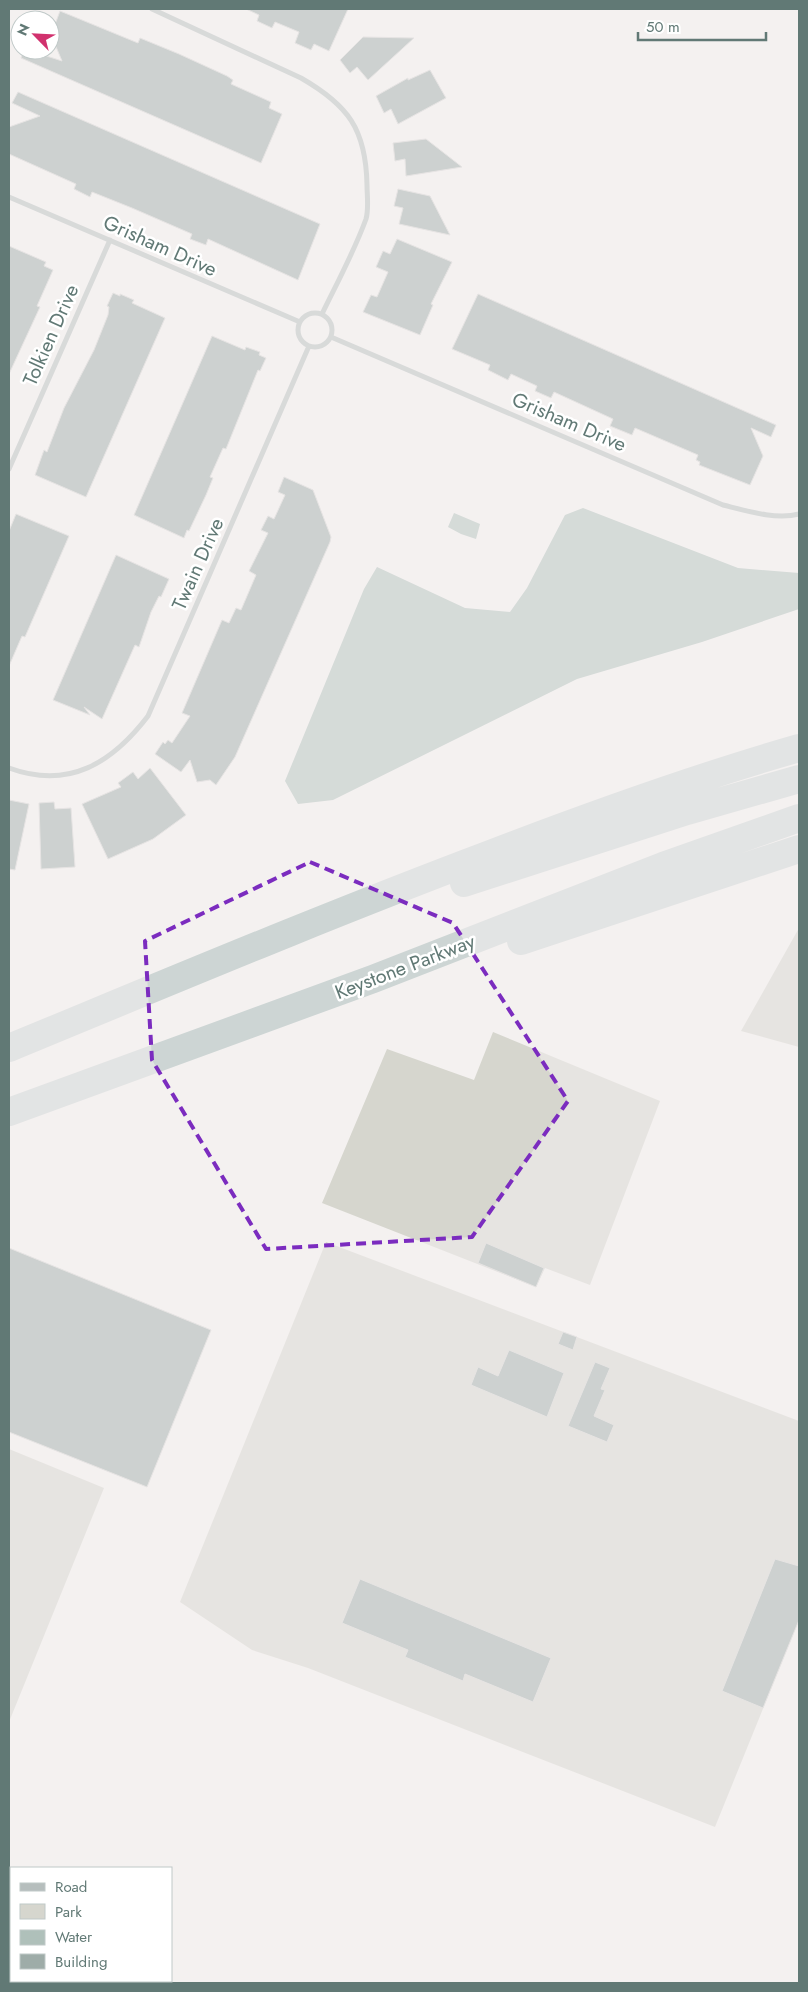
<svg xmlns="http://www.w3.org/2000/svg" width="808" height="1992" viewBox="0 0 808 1992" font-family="Jost,sans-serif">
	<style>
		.green { fill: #d6d6ce }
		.water { fill: #afc0ba }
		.building { fill: #9eaca8; stroke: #d5d4d3 }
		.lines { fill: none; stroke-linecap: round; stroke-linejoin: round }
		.street { stroke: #b6bebd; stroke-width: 5 }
		.highway { stroke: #cdd5d4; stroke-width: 28 }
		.marked { fill: none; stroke: #7b2cbf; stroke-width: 4; stroke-dasharray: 10 6; stroke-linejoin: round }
		.labels { text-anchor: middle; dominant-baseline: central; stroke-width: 5; stroke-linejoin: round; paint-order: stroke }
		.street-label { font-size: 20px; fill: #617975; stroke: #fff }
	</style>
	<rect width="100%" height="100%" fill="#f4f1f0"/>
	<path class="green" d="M 799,928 L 799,1047 L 741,1031 Z
		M 493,1032 L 660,1101 L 590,1285 L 545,1268 L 536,1287 L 322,1203 L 387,1049 L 474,1080 Z
		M 326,1242 L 799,1421 L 799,1620 L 715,1827 L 308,1668 L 252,1650 L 180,1602 Z
		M 9,1449 L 104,1488 L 9,1722 Z"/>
	<path class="water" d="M 583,508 L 738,568 L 799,573 L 799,609 L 702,642 L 577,679 L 333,800 L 298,804 L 285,781 L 364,589 L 377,567 L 465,608 L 510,612 L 527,588 L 565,515 Z
		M 454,513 L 480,524 L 476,539 L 461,534 L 448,527 Z"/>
	<path class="building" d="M 246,9 L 348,9 L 329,51 L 314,44 L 311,50 L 295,43 L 299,32 L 275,22 L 272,28 L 257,21 L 259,15 Z
		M 60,11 L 138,43 L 140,38 L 179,54 L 227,76 L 233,80 L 231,84 L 271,102 L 269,108 L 282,114 L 261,163 L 21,58 L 24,50 L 28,50 L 62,61 L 51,35 Z
		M 363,37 L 414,38 L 368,80 L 357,67 L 350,73 L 340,60 Z
		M 430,70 L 446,98 L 398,124 L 391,109 L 384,113 L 376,96 L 408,78 L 408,80 Z
		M 18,92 L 320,224 L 298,280 L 208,239 L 206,245 L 190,239 L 192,234 L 132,208 L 92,192 L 90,197 L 74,189 L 76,184 L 9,154 L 9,127 L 40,116 L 12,103 Z
		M 426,139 L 462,167 L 406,176 L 405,159 L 395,161 L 393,143 Z
		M 398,189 L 430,196 L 450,235 L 399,224 L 403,208 L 394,206 Z
		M 397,239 L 452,262 L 431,304 L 433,305 L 420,335 L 363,312 L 371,295 L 377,297 L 388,272 L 376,267 L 383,251 L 390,254 Z
		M 9,246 L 46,262 L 44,266 L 53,270 L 37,306 L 40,307 L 9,374 Z
		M 113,293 L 120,296 L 120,294 L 134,300 L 132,303 L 165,318 L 86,497 L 35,475 L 44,450 L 47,452 L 64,408 L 94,350 L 108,315 L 109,307 L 107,306 Z
		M 478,294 L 776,425 L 771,437 L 751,428 L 763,456 L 750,485 L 699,465 L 700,462 L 696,460 L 698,455 L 635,428 L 632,435 L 610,426 L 613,419 L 554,392 L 551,398 L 535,391 L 537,386 L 511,374 L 508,380 L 488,370 L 490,365 L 452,349 Z
		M 212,336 L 245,350 L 246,347 L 260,352 L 259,355 L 266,358 L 260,371 L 258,370 L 226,449 L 223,448 L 210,477 L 213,478 L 206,495 L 189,531 L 187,530 L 184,538 L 134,515 Z
		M 284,477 L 313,490 L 331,537 L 330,542 L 235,757 L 216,785 L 210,780 L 197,782 L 190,760 L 181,772 L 155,754 L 163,742 L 165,744 L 168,740 L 172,743 L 190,716 L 182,713 L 222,620 L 229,623 L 236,608 L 241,610 L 256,575 L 249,571 L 268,533 L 261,530 L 268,516 L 274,519 L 285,495 L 278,492 Z
		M 16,514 L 69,536 L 25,637 L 22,636 L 9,666 L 9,531 Z
		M 116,555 L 169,579 L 161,597 L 159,596 L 151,612 L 139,647 L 135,645 L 102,719 L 84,707 L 90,715 L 53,700 Z
		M 150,768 L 186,815 L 153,839 L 108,859 L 82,804 L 121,787 L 118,783 L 133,772 L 138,779 Z
		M 9,800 L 29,804 L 15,870 L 9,869 Z
		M 54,802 L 55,809 L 71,808 L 75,867 L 41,869 L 39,803 Z
		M 486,1243 L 544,1268 L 536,1287 L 478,1263 Z
		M 9,1248 L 211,1330 L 147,1487 L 9,1432 Z
		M 563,1332 L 577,1337 L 573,1350 L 558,1344 Z
		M 509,1350 L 564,1373 L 547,1417 L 471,1385 L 478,1367 L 498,1376 Z
		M 595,1362 L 610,1368 L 601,1389 L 605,1390 L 594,1416 L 614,1425 L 607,1442 L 568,1426 Z
		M 775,1559 L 799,1566 L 799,1620 L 763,1708 L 722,1691 Z
		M 360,1579 L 551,1658 L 533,1702 L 465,1674 L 463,1681 L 405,1657 L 408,1650 L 342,1623 Z"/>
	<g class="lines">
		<path class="street" d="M 152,9 L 301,78 C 348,105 366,129 367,185 C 367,195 369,209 366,219 C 354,252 337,283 322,314
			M 9,197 L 300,322
			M298 330a17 17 0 1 1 34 0a17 17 0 1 1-34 0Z
			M 331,337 L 723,505 C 747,511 776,520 799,514
			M 9,469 L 110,240
			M 9,768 C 69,790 112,763 148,716 L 309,346
			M 9,1974 L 11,1975
			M 25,1981 L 30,1983"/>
		<path class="highway" d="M 464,883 L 687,811 L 799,779
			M 521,941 L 799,849
			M 9,1048 C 169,982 328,915 490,854 C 592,815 694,778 799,748
			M 9,1112 L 373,979 L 663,866 L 799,818"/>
	</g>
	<path d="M0 0H808V1992H0ZM 310,862 L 453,923 L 568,1101 L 472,1237 L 266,1249 L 152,1060 L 145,941 Z" fill="#f4f1f0" fill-opacity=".55" fill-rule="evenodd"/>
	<path class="marked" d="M 310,862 L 453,923 L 568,1101 L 472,1237 L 266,1249 L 152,1060 L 145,941 Z"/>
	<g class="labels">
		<g class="street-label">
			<text transform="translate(160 246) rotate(24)">Grisham Drive</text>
			<text transform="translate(51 335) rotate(-66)">Tolkien Drive</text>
			<text transform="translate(569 422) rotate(23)">Grisham Drive</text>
			<text transform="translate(198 564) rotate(-66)">Twain Drive</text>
			<text transform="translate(405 967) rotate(-21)">Keystone Parkway</text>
		</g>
	</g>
	<rect width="808" height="1992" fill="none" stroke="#617975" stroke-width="20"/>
	<rect x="10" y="1867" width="162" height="115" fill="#ffffff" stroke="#c0c9c8"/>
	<rect x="20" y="1883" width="25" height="8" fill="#b6bebd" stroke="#c0c9c8"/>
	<text x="55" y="1892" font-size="15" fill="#617975">Road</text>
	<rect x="20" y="1904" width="25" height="15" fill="#d6d6ce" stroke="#c0c9c8"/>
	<text x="55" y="1917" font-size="15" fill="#617975">Park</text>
	<rect x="20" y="1930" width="25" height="15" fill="#afc0ba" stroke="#c0c9c8"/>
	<text x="55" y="1942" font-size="15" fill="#617975">Water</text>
	<rect x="20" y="1954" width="25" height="15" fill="#9eaca8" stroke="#c0c9c8"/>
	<text x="55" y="1967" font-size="15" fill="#617975">Building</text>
	<g transform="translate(35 35) rotate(294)"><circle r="24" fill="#ffffff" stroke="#c0c9c8"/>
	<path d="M0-4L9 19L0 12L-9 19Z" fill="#d1326e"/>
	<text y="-8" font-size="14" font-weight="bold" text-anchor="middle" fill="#617975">N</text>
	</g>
	<path d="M638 32v8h128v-8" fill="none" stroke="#617975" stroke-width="2.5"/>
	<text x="646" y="32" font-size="15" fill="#617975" stroke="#ffffff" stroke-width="4" paint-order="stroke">50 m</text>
</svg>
